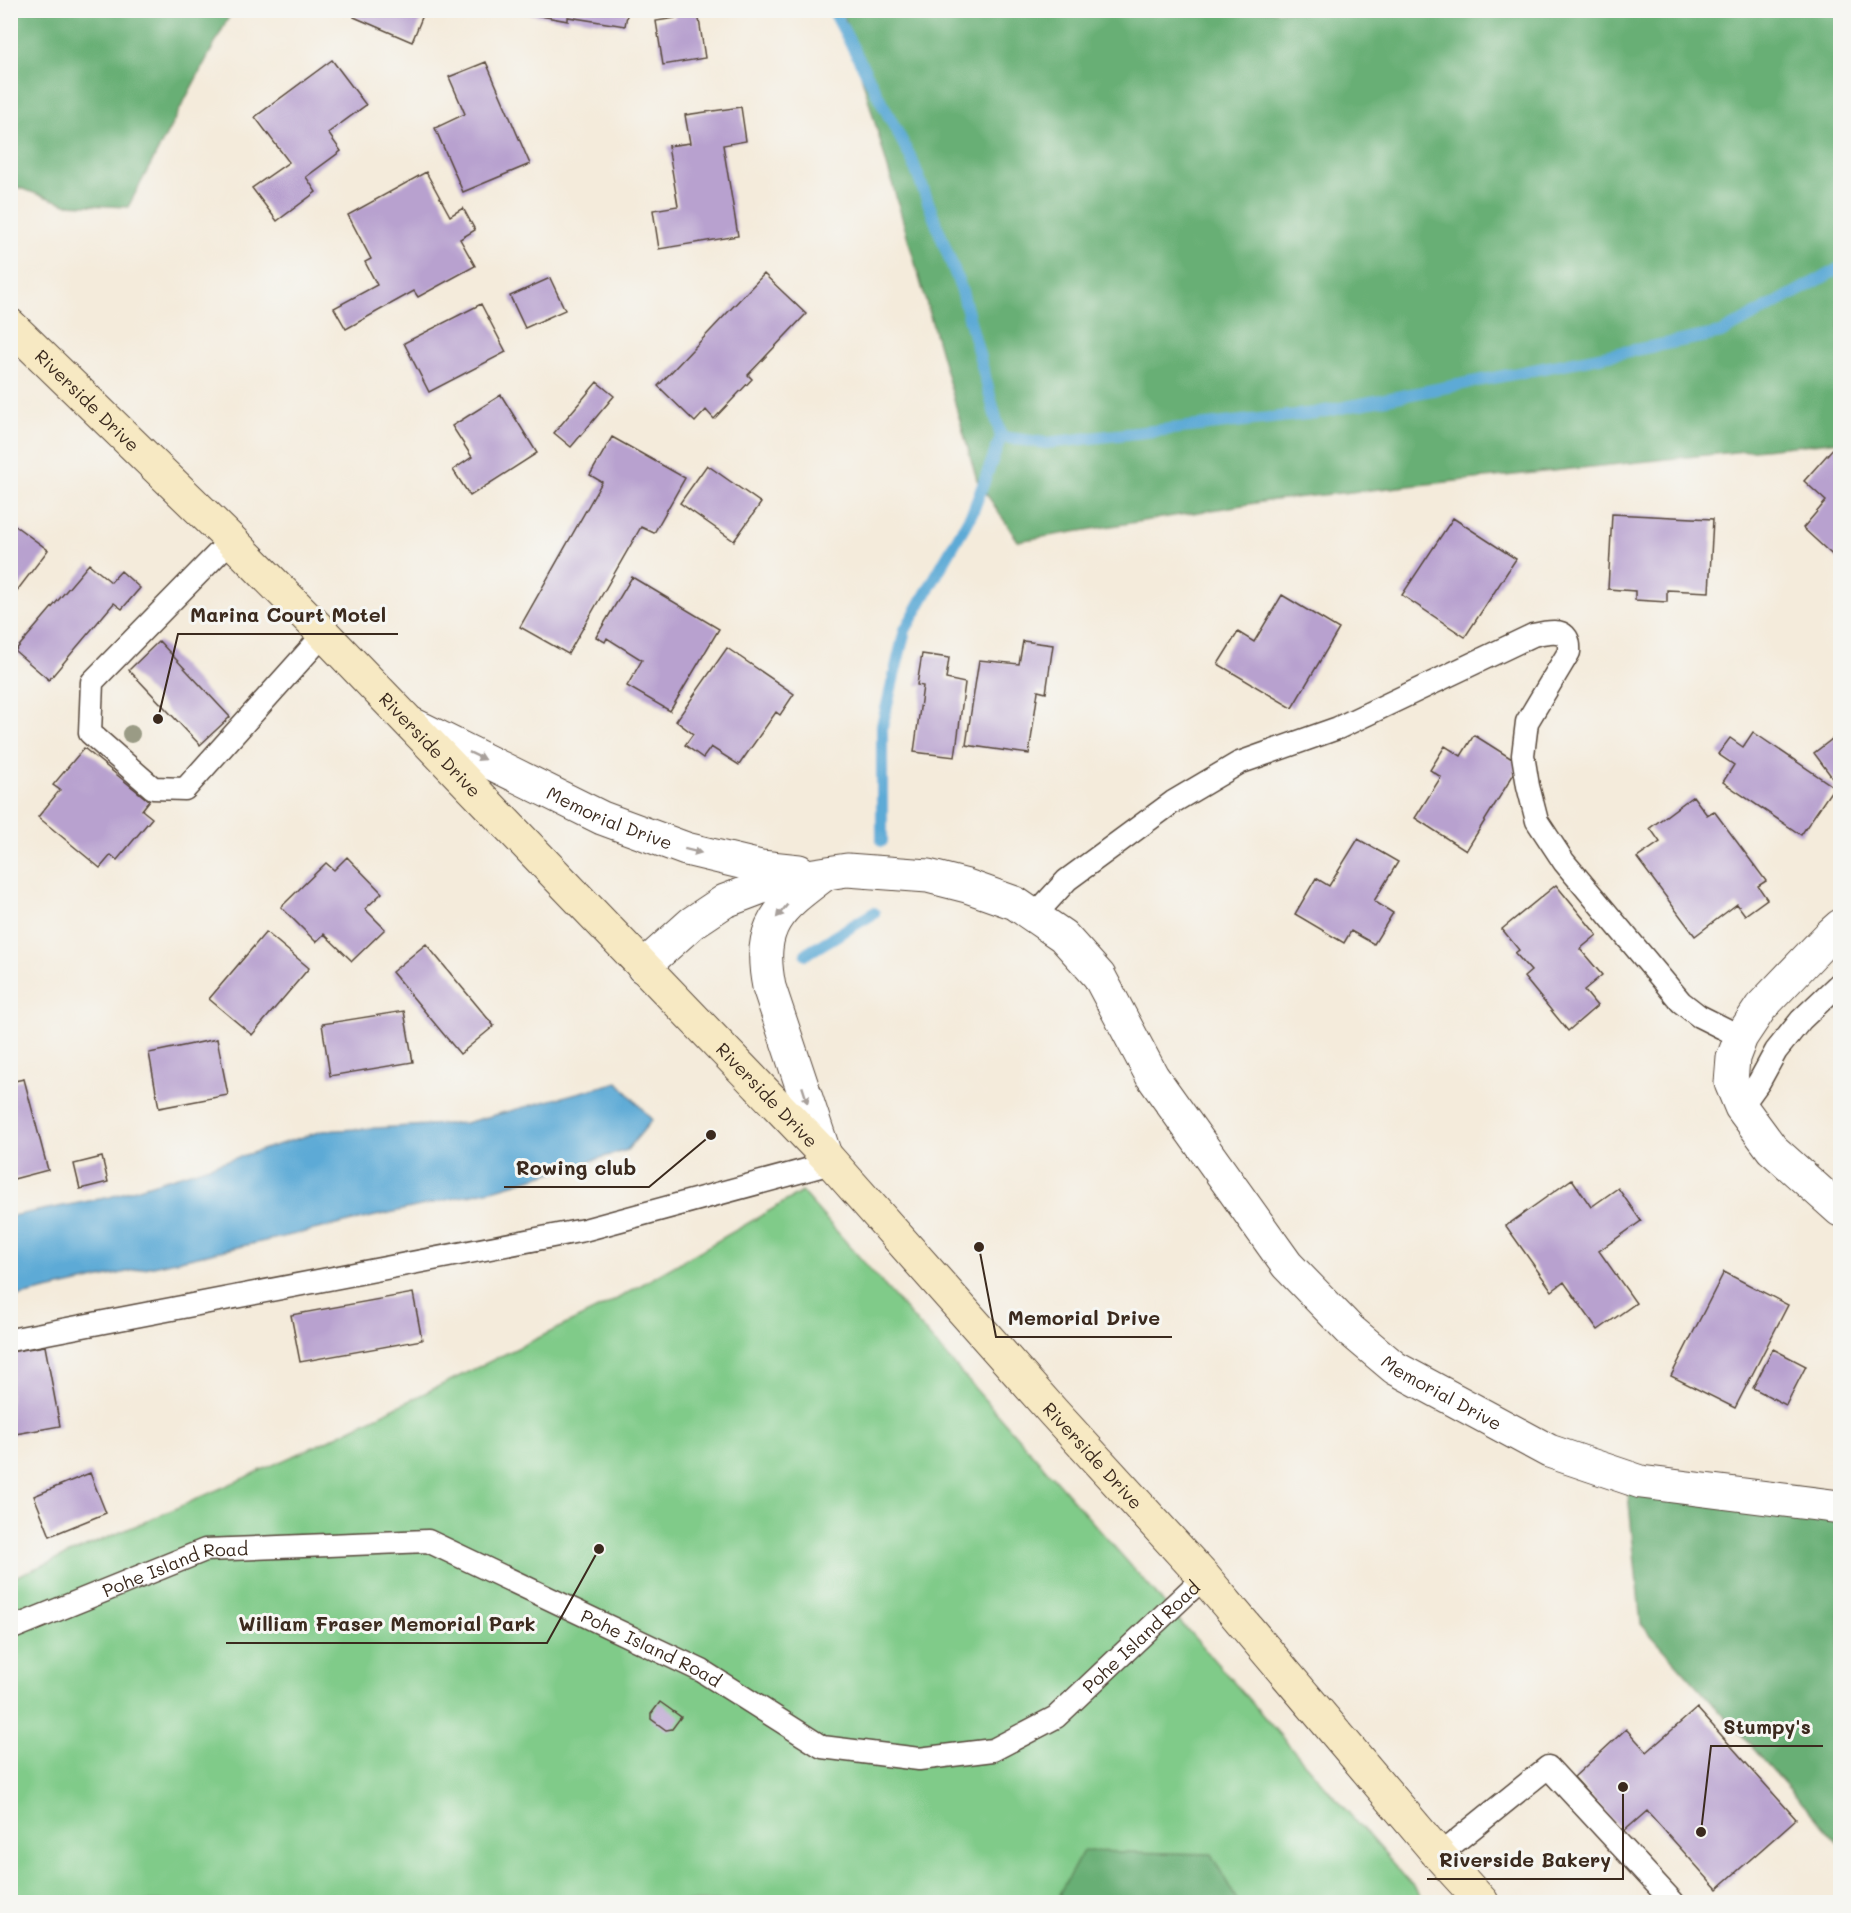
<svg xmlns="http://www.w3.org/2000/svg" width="1851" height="1913" viewBox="0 0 1851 1913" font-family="Mali,sans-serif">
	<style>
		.green { fill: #80cb89; stroke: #5e7a54; stroke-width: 1.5 }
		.forest { fill: #68af75; stroke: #526c4a; stroke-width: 1.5 }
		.water { fill: #5daad6; stroke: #4c6a7a; stroke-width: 1.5 }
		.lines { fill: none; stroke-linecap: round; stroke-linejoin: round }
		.stream { stroke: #5daad6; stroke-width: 12 }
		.building { fill: #b8a1cf }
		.service-casing { stroke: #57473a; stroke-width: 25 }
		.minor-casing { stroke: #57473a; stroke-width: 35 }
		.secondary-casing { stroke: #57473a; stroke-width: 35 }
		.service { stroke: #fff; stroke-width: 22 }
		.minor { stroke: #fff; stroke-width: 33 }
		.secondary { stroke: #f7e9c3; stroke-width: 33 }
		.tree { fill: #9a9b85 }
		.oneway { fill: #a79f9a }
		.labels { text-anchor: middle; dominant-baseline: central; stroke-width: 6; stroke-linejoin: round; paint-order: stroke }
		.street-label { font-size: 18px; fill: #3b2a1e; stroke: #f6f6f2 }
		.leader { fill: none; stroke: #3b2a1e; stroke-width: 2 }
		.callout-dot { fill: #3b2a1e; stroke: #f6f6f2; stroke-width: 2 }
		.callout-label { font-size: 20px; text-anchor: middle; font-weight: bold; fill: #3b2a1e; stroke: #f6f6f2; stroke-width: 6; stroke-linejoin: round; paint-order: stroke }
	</style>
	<rect width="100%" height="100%" fill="#f6f6f2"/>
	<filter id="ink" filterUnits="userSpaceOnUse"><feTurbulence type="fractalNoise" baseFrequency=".0167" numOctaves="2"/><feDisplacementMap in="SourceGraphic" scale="12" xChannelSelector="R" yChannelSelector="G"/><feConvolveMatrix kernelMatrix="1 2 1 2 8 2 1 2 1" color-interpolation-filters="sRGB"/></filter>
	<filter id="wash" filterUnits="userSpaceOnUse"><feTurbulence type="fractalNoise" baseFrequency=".008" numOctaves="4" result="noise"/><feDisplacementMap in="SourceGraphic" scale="24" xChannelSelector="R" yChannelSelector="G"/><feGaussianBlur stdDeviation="1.35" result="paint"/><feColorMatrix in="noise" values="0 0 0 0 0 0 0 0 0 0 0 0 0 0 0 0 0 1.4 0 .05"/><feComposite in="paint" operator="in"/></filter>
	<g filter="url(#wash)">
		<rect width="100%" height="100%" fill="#f4ebdb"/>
		<path class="green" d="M 802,1192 L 1427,1902 L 11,1902 L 10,1579 L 154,1518 L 320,1444 L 610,1303 Z"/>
		<path class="forest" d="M 11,10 L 232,11 L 128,207 L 66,204 L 11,185 Z
			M 843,11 L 1840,11 L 1840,441 L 1274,500 L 1018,541 L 977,480 Z
			M 1626,1473 L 1840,1491 L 1840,1845 L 1641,1624 Z
			M 1083,1851 L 1211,1854 L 1238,1902 L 1067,1902 L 1059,1894 Z"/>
		<path class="water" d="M 618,1082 L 652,1120 L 627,1150 L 496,1189 L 11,1298 L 11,1216 L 110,1197 L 322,1131 L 465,1123 Z"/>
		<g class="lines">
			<path class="stream" d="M 833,10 L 912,160 L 962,291 L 1001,437 L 973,511 L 905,630 L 882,726 L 882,841
				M 1001,437 L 1046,443 L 1315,413 L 1721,333 L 1840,268
				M 806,954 L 874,913"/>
		</g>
		<g id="blocks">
			<path class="building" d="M 357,10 L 425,10 L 412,42 L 354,17 Z
				M 525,10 L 628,10 L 625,26 L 568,17 L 568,21 L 524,13 Z
				M 674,10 L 694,10 L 694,14 L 698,13 L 705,58 L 663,65 L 656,21 L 675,18 Z
				M 332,60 L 366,105 L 328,133 L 341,151 L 306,177 L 316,192 L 277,221 L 252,188 L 289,162 L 255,117 Z
				M 486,62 L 530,164 L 463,192 L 435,128 L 465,114 L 449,77 Z
				M 741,107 L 746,141 L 723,145 L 738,236 L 659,249 L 653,210 L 678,206 L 668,146 L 690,143 L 685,115 Z
				M 426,172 L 450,216 L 463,208 L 475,230 L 460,239 L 475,266 L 418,297 L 414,291 L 346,329 L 334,308 L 377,285 L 365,262 L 371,259 L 348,215 Z
				M 764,274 L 806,314 L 748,375 L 752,379 L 714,419 L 706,410 L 695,422 L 658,386 Z
				M 550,278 L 565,310 L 525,328 L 510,296 Z
				M 481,304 L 506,352 L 429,392 L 404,343 Z
				M 597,382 L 614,396 L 571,447 L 554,433 Z
				M 501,395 L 537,453 L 470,496 L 453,470 L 472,457 L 452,426 Z
				M 612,437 L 685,478 L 654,533 L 641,527 L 568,654 L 520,627 L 602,482 L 590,475 Z
				M 1835,446 L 1840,451 L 1840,562 L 1803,528 L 1826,501 L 1804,481 Z
				M 707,465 L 761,503 L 734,541 L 680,503 Z
				M 1612,514 L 1713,519 L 1709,592 L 1667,590 L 1667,602 L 1635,600 L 1635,591 L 1608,589 Z
				M 1453,518 L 1516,559 L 1465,637 L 1402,595 Z
				M 10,522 L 48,550 L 16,592 L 10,587 Z
				M 89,564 L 111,582 L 121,571 L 140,588 L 122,609 L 114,603 L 49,680 L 15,651 Z
				M 632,577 L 719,629 L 670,711 L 627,686 L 642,660 L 607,638 L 605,642 L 596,637 Z
				M 1282,595 L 1339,629 L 1292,708 L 1218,664 L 1238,632 L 1254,642 Z
				M 159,641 L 230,717 L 200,745 L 129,670 Z
				M 1023,641 L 1053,645 L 1046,693 L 1038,691 L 1029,754 L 966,745 L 979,660 L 1019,664 Z
				M 727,648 L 794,694 L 780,715 L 776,712 L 739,765 L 711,747 L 703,758 L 685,745 L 693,734 L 676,721 Z
				M 922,654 L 949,658 L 946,679 L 965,683 L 955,757 L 914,752 L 923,686 L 917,685 Z
				M 1753,732 L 1834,787 L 1801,835 L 1723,782 L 1734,765 L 1718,754 L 1730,738 L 1743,747 Z
				M 1840,733 L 1840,788 L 1814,753 Z
				M 1474,735 L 1520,764 L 1466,851 L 1415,818 L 1441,777 L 1430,770 L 1445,746 L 1461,756 Z
				M 84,748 L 149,801 L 142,810 L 152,818 L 117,860 L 111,855 L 100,868 L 38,817 L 60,790 L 53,785 Z
				M 1693,796 L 1707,815 L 1714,811 L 1766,881 L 1758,886 L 1767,899 L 1745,915 L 1737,904 L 1695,936 L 1637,858 L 1660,842 L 1650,828 Z
				M 1358,839 L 1398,862 L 1374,901 L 1393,913 L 1374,944 L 1351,931 L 1344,943 L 1295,914 L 1316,878 L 1329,886 Z
				M 347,857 L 382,893 L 365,909 L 385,929 L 352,961 L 324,934 L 316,942 L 281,907 L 326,863 L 334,870 Z
				M 1556,885 L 1597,935 L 1580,949 L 1602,975 L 1584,990 L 1597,1006 L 1568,1031 L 1524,977 L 1531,971 L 1515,953 L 1519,950 L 1502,929 Z
				M 266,932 L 309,968 L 252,1035 L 209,999 Z
				M 426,944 L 494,1026 L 460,1054 L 392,972 Z
				M 404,1011 L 413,1062 L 330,1076 L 322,1024 Z
				M 217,1039 L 228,1095 L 159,1108 L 149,1053 Z
				M 24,1079 L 48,1170 L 10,1180 L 10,1082 Z
				M 102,1157 L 108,1182 L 80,1189 L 74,1164 Z
				M 1572,1179 L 1591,1207 L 1618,1188 L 1641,1221 L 1599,1251 L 1636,1303 L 1598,1330 L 1564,1282 L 1552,1291 L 1506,1226 Z
				M 1724,1272 L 1788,1305 L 1735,1408 L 1671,1376 Z
				M 413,1293 L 422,1340 L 300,1362 L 291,1315 Z
				M 45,1346 L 60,1426 L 10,1435 L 10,1352 Z
				M 1773,1349 L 1806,1366 L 1786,1405 L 1753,1388 Z
				M 90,1473 L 106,1513 L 50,1536 L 34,1496 Z
				M 660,1702 L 681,1717 L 672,1729 L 666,1730 L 651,1719 L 651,1714 Z
				M 1697,1708 L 1796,1819 L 1717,1889 L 1647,1811 L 1623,1832 L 1574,1777 L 1626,1729 L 1647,1752 Z"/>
		</g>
	</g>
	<g filter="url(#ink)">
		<use href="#blocks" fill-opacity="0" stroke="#57473a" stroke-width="1.5"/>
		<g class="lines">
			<defs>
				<g id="service">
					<path d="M 231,540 L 92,682 L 90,733 L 153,788 L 185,789 L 324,634"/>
					<path d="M 1034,916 L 1067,880 L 1173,802 L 1239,763 L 1338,728 L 1533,635 C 1550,631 1571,626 1569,652 L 1527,722 L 1523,755 L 1528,786 L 1537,821 L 1564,862 L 1681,1002 L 1699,1016 L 1741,1037"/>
					<path d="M 1741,1107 L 1759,1082 L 1776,1051 L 1801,1020 L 1840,983"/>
					<path d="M 10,1340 L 584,1230 L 832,1163"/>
					<path id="s1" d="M 10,1629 L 205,1550 L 428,1541 L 702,1671 L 822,1747 L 919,1759 L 993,1750 L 1056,1717 L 1204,1577"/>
					<path d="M 1439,1855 L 1548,1767 L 1673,1902"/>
				</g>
				<g id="minor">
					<path id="s2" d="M 412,724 L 602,818 L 686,849 L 761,867 L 799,871"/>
					<path d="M 1840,926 L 1831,934 L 1761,1007 L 1741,1037 L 1733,1058 L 1731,1083 L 1741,1107 L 1772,1149 L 1840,1210"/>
					<path id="s3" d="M 643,967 L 692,923 L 725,901 L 781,880 L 847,870 L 928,876 L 967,886 L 1015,903 L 1063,936 L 1099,976 L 1152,1076 L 1287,1265 L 1350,1330 L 1395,1368 L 1549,1451 L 1641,1482 L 1840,1507"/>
					<path d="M 825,1155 L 769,987 C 757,925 778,909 825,874"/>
				</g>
				<g id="secondary">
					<path id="s4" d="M 10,325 L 231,540 L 324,634 L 825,1155 L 1054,1413 L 1204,1577 L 1439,1855 L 1482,1902"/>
				</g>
			</defs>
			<use href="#service" class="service-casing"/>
			<use href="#minor" class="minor-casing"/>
			<use href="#secondary" class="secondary-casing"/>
			<use href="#service" class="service"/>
			<use href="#minor" class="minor"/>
			<use href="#secondary" class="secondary"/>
		</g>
		<circle class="tree" cx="131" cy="734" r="9"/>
		<defs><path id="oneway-solid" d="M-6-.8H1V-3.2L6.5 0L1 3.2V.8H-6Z" transform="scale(1.5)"/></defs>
		<g class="oneway">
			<use href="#oneway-solid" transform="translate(477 756) rotate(26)"/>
			<use href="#oneway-solid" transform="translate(693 851) rotate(14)"/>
			<use href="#oneway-solid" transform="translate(782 911) rotate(130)"/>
			<use href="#oneway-solid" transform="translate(805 1095) rotate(72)"/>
		</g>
	</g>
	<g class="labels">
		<g class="street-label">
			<text stroke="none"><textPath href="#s4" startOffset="108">Riverside Drive</textPath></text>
			<text stroke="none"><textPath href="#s4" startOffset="594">Riverside Drive</textPath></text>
			<text stroke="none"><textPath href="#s2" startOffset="219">Memorial Drive</textPath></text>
			<text stroke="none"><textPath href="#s4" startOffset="1080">Riverside Drive</textPath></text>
			<text stroke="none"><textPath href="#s3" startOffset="1064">Memorial Drive</textPath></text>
			<text stroke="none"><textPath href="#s4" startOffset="1566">Riverside Drive</textPath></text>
			<text stroke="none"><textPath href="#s1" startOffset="177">Pohe Island Road</textPath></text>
			<text stroke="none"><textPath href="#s1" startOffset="1239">Pohe Island Road</textPath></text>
			<text stroke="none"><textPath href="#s1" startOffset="681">Pohe Island Road</textPath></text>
		</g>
	</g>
	<path class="leader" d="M158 719L178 634H398M711 1135L649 1187H504M979 1247L996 1337H1172M599 1549L547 1643H226M1701 1832L1711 1746H1823M1623 1787L1623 1879H1427"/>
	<g class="callout-dot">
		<circle cx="158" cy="719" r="6"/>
		<circle cx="711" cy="1135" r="6"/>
		<circle cx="979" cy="1247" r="6"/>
		<circle cx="599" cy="1549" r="6"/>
		<circle cx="1701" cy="1832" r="6"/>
		<circle cx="1623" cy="1787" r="6"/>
	</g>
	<g class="callout-label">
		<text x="288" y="622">Marina Court Motel</text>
		<text x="576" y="1175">Rowing club</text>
		<text x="1084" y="1325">Memorial Drive</text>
		<text x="387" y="1631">William Fraser Memorial Park</text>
		<text x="1767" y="1734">Stumpy's</text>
		<text x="1525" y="1867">Riverside Bakery</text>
	</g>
	<rect width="1851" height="1913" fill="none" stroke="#f6f6f2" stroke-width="36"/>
</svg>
